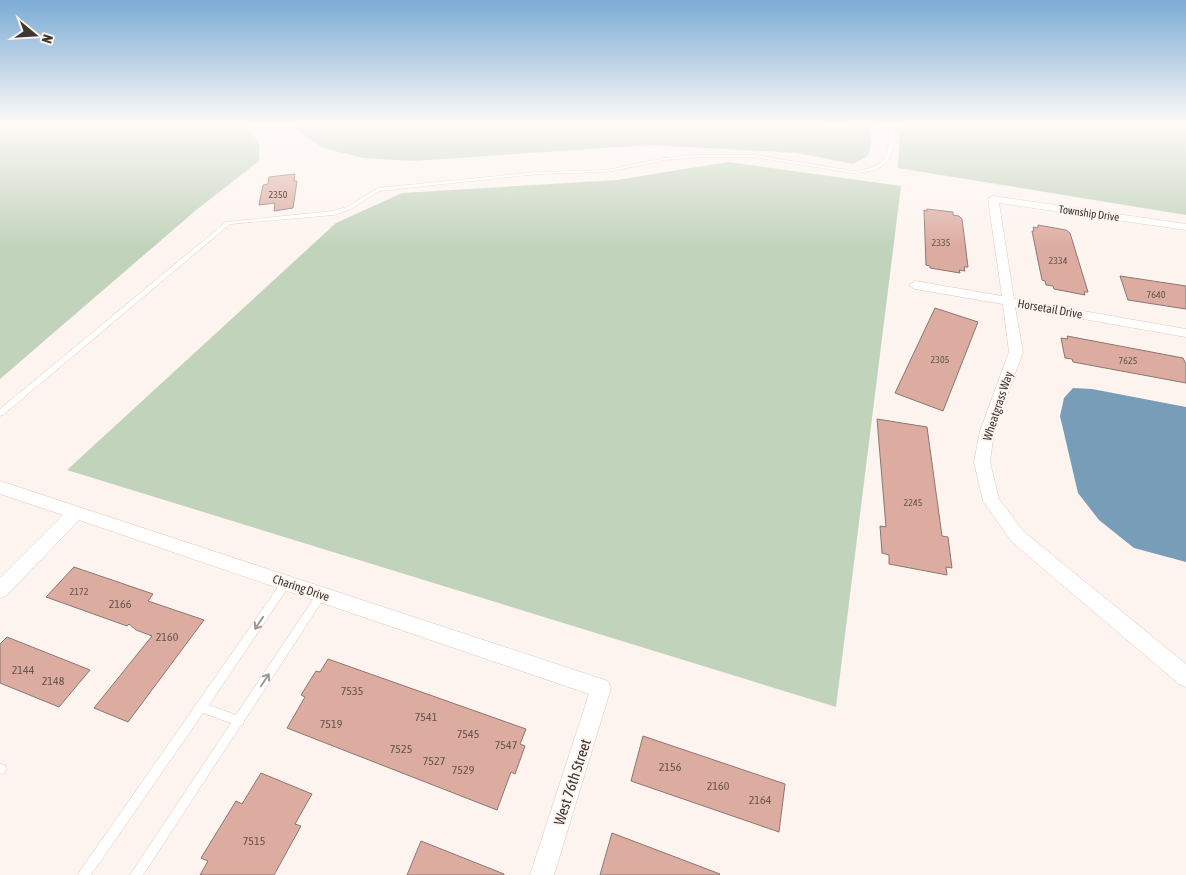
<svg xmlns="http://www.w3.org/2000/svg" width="1186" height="875" viewBox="0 0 1186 875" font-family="'Asap Condensed',sans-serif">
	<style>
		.green { fill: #c1d3bb }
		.water { fill: #779db9 }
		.building { fill: #dcaca0; stroke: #8c7671 }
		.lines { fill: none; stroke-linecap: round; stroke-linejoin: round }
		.lane-casing { stroke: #ddc8bc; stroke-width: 1 }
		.street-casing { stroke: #ddc8bc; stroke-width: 1 }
		.lane { fill: #fff; fill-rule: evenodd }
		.street { fill: #fff; fill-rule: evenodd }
		.oneway { stroke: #9e9a98 }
		.labels { text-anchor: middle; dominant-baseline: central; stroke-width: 4; stroke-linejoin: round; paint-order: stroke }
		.number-label { font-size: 10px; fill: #66544d }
		.far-street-label { font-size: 11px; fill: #3e3631; stroke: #fdf4ef }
		.street-label { font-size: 12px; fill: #3e3631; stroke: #fdf4ef }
		.near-number-label { font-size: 12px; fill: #66544d }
		.near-street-label { font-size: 15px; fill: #3e3631; stroke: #fdf4ef }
	</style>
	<rect width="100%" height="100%" fill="#fdf4ef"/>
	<path class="green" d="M 0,124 L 245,124 L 259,143 L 259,161 L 195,211 L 0,379 Z
		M 288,124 L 820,124 L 826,134 L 853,124 L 873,124 C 869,135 872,145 868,156 L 853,164 L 797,153 L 650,145 L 413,161 L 363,158 L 323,148 Z
		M 900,124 L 1186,124 L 1186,215 L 898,168 Z
		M 728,162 L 901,186 L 836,707 L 67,470 L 336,223 L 402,193 L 617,180 Z"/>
	<path class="water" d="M 1073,388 L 1092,389 L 1186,407 L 1186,562 L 1134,548 L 1099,520 L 1078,493 L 1060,416 L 1064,398 Z"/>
	<path class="building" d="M 295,174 L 294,181 L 297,181 L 293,208 L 274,211 L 275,203 L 259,205 L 263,185 L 268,184 L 269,177 Z
		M 927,209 L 953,212 L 953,215 L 959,216 L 962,219 L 968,267 L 964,267 L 965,271 L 959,270 L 960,273 L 930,268 L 930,266 L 926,265 L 924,210 L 927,211 Z
		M 1038,225 L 1066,230 L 1070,233 L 1088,292 L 1084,292 L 1085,295 L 1054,289 L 1053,286 L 1046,285 L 1045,281 L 1042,280 L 1032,231 L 1034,231 L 1033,227 L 1038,228 Z
		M 1120,276 L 1186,286 L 1186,309 L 1128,300 Z
		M 935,308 L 978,322 L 943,411 L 895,393 Z
		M 1067,336 L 1183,358 L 1186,364 L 1186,383 L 1073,362 L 1072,359 L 1065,358 L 1061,338 L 1068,339 Z
		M 877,419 L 927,427 L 942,536 L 948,537 L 949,545 L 952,568 L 946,567 L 947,575 L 889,564 L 889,555 L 882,553 L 880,526 L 886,527 Z
		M 74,567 L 153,594 L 148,601 L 204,620 L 128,722 L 94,708 L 152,636 L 136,630 L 129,624 L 127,626 L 46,597 Z
		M 7,637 L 90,670 L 59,707 L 0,683 L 0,644 Z
		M 328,659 L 526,729 L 520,744 L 525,746 L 515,774 L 511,772 L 497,810 L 287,728 L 305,697 L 301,695 L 316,671 L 320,672 Z
		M 643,736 L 785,784 L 779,832 L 631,781 Z
		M 261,773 L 312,794 L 295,824 L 301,826 L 274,875 L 200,875 L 208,861 L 201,858 L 236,801 L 242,804 Z
		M 612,833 L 720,874 L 719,875 L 600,875 Z
		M 421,841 L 504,874 L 504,875 L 407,875 Z"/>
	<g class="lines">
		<defs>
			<path id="lane" d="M 891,124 L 895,124 C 894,159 890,171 853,173 L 755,157 L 697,157 L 665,160 L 607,172 L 538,174 L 379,191 L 351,209 L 334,215 L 230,224 L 3,415 L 0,416 L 0,409 L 226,222 L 333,211 L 347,207 L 378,188 L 538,172 L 607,170 L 665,158 L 697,155 L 755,155 L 853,171 C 888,168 889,156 891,124 Z
				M 286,579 L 289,580 L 290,583 L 289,586 L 209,705 L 236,715 L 318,592 L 321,591 L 324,592 L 326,595 L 324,598 L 244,721 L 243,725 L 241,725 L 143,875 L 130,875 L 231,723 L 203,713 L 91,875 L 78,875 L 80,871 L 283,580 Z
				M 0,764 L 5,765 L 6,769 L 5,773 L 0,774 Z"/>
			<path id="street" d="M 993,196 L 1186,224 L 1186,230 L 999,203 L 1014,299 L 1186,329 L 1186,337 L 1015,307 L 1023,352 L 994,431 L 990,462 L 999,499 L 1024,532 L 1186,664 L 1186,687 L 1179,684 L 1012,542 L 983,501 L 974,462 L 980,431 L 1009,352 L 1003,304 L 915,289 L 909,285 L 915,281 L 1002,296 L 988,199 Z
				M 0,481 L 608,681 L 611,688 L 554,875 L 530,875 L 589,694 L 79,520 L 6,596 L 0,598 L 0,578 L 63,515 L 0,494 Z"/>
		</defs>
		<use href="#lane" class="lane-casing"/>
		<use href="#street" class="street-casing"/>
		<use href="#lane" class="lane"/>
		<use href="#street" class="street"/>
	</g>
	<defs><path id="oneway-shaft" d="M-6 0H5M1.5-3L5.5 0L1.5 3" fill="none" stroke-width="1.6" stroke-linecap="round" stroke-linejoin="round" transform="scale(1.25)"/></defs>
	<g class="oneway">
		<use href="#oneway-shaft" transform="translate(259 623) rotate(124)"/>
		<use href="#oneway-shaft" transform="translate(265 680) rotate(-57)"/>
	</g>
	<linearGradient id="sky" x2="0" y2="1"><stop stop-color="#7babd5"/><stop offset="0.5" stop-color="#fefaf8"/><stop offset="1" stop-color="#fefaf8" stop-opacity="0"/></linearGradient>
	<rect width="1186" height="247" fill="url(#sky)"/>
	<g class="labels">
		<g class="number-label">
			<text x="278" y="194">2350</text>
			<text x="941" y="242">2335</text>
			<text x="1058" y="260">2334</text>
			<text x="1156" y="294">7640</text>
			<text x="940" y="359">2305</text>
			<text x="1128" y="360">7625</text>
			<text x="913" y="502">2245</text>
			<text x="79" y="591">2172</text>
		</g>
		<g class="far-street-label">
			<text transform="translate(1089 213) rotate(8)">Township Drive</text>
		</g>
		<g class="street-label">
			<text transform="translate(1050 309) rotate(10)">Horsetail Drive</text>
			<text transform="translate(998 406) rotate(-72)">Wheatgrass Way</text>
			<text transform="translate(301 588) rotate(19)">Charing Drive</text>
		</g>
		<g class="near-number-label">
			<text x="120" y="604">2166</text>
			<text x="167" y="637">2160</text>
			<text x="23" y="670">2144</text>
			<text x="53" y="681">2148</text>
			<text x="352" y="691">7535</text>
			<text x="426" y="717">7541</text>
			<text x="331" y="724">7519</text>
			<text x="468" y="734">7545</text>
			<text x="506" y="745">7547</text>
			<text x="401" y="749">7525</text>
			<text x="434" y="761">7527</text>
			<text x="670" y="767">2156</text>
			<text x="463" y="770">7529</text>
			<text x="718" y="786">2160</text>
			<text x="760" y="800">2164</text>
			<text x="254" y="841">7515</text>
		</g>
		<g class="near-street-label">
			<text transform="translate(572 782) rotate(-72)">West 76th Street</text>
		</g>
	</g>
	<g transform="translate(35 35) rotate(108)" stroke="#fdf4ef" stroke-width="4" paint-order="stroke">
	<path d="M0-4L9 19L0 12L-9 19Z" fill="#3e3631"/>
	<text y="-8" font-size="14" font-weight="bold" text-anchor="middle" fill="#3e3631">N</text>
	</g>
</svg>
